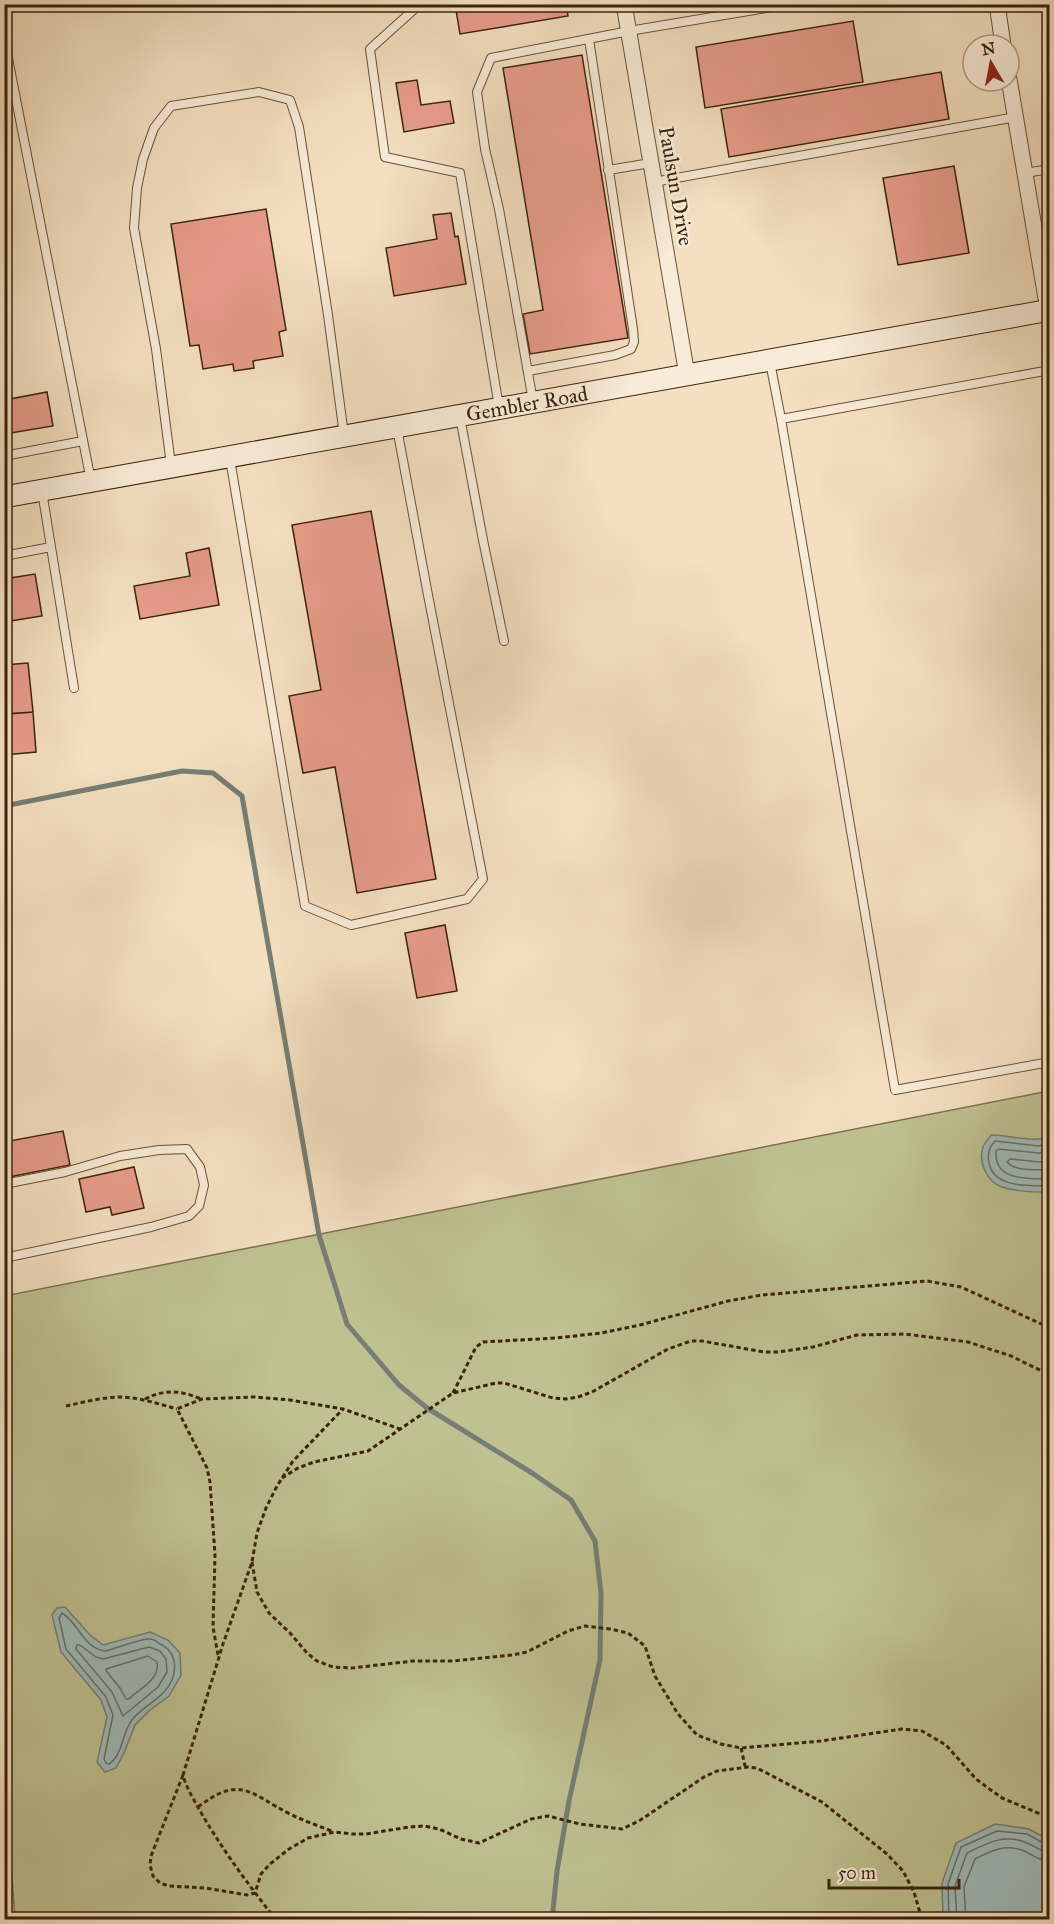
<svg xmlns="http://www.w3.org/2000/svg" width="1054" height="1924" viewBox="0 0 1054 1924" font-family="'IM FELL Great Primer',serif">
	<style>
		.green { fill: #bfc191; stroke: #7c724e; stroke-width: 1.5 }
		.water { fill: #9ebbbb; stroke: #767e75; stroke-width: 1.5 }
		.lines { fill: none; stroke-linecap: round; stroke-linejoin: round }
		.shore { stroke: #6c6f63; stroke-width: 1.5 }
		.stream { stroke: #767e75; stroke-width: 5 }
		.building { fill: #e89c8b; stroke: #3a230b; stroke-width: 1.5 }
		.service-casing { stroke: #685238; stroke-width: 10 }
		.minor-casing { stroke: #685238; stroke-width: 17 }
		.secondary-casing { stroke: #3a230b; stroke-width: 23 }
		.path { stroke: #3a230b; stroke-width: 3; stroke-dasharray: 4.5 3; stroke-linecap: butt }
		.service { stroke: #f8ebd7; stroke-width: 8 }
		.minor { stroke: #f8ebd7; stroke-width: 15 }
		.secondary { stroke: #f8ebd7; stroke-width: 21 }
		.labels { text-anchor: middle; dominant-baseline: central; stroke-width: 5; stroke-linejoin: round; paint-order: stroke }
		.street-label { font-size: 21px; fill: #3a230b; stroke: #f8ebd7 }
	</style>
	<rect width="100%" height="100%" fill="#f4e0c1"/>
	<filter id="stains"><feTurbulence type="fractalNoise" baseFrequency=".00333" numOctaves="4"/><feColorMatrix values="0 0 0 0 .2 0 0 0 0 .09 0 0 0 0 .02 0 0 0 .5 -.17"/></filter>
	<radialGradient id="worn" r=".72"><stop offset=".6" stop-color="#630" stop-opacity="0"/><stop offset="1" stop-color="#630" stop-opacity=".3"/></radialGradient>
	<path class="green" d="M 1049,1091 L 1049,1919 L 15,1919 L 4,1770 L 4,1296 Z"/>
	<path class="water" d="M 991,1135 C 1011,1135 1031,1143 1049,1137 L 1049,1192 C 1034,1192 1017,1192 1002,1187 C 987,1182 978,1162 983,1147 C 984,1143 989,1139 991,1135 Z
		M 65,1607 L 90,1635 L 103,1645 L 150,1632 L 168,1640 L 180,1653 L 181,1675 L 169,1696 L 150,1710 L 135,1725 L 124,1753 L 116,1768 L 105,1772 L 97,1762 L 107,1717 L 101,1700 L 61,1652 L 52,1615 L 57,1608 Z
		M 995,1824 L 1029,1829 L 1049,1840 L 1049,1919 L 943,1919 L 942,1883 L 956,1843 Z"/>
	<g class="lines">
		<path class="shore" d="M 1050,1143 L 1039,1146 L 995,1141 C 989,1147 987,1154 989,1163 C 994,1189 1030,1185 1050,1186
			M 1050,1151 L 1039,1153 L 999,1149 L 996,1151 C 994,1182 1028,1178 1050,1179
			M 1050,1160 L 1039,1162 L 1010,1159 L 1007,1162 C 1016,1172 1037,1169 1050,1170
			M 62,1613 C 78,1622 84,1649 105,1651 C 114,1649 142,1638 150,1639 C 153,1639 156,1641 158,1643 C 180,1652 178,1677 164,1692 C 154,1703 141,1708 132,1720 C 122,1732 123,1755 109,1764 L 106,1763 L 104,1759 L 113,1715 L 106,1697 L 66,1649 L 59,1618 Z
			M 77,1645 L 80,1645 L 96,1657 L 103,1659 L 149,1647 L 160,1651 L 166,1659 L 167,1672 L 158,1687 L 123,1716 L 112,1692 L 76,1649 Z
			M 148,1656 L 157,1662 C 160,1680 140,1688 129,1699 L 126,1699 L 120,1688 L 107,1672 L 106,1669 Z
			M 949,1920 L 948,1884 L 961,1847 L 997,1831 L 1027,1834 L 1045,1844 L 1050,1844
			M 957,1920 L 955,1886 L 967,1853 C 988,1843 1004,1833 1027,1843 C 1035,1846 1041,1852 1050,1852
			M 966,1920 L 964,1887 L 975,1859 C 991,1851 1003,1844 1022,1850 C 1032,1854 1038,1861 1050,1861"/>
		<path class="stream" d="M 4,806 L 182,771 L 213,773 L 242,796 L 319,1235 L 347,1324 L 399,1385 L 427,1408 L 532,1473 L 571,1500 L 595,1541 L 601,1593 L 600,1660 L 569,1801 L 557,1871 L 552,1920"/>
	</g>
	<path class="building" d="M 455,4 L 566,4 L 568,16 L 460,34 Z
		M 853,21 L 863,82 L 705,108 L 696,47 Z
		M 582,55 L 628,338 L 530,354 L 523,314 L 543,310 L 503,68 Z
		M 941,72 L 949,119 L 729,157 L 721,109 Z
		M 417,80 L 421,105 L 450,101 L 454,123 L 404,132 L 396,83 Z
		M 954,166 L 969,253 L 898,265 L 883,178 Z
		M 266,209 L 286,330 L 279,332 L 283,356 L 253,361 L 254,368 L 234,371 L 233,364 L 203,369 L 199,345 L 190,346 L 171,224 Z
		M 451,213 L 455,237 L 458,236 L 466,284 L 394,296 L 386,248 L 437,239 L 433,215 Z
		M 4,366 L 10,399 L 47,392 L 53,426 L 4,434 Z
		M 371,511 L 436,879 L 357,893 L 335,767 L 303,773 L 289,696 L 321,690 L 292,525 Z
		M 209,548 L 219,605 L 140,619 L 134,586 L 190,576 L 186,553 Z
		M 35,574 L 42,616 L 4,622 L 4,579 Z
		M 28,663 L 33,712 L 8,714 L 4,665 Z
		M 4,673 L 8,714 L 4,714 Z
		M 33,712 L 36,752 L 4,755 L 4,714 Z
		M 445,925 L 457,991 L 417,998 L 405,933 Z
		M 63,1131 L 70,1165 L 4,1178 L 4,1142 Z
		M 134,1167 L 144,1208 L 112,1215 L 110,1207 L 86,1212 L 79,1179 Z"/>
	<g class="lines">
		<defs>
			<path id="service" d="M 420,4 L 370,49 L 385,157 L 460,173 L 499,407
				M 4,38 L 91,481
				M 608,170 L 651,163
				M 1025,173 L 1050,169
				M 654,182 L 1016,117
				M 770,362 L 781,419 L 1050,370
				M 528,371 L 615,355 L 631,349 L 634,342 L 633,329 L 589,39
				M 533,401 L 499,209 L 485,149 L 477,92 L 491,58 L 629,31 L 790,4
				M 460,417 L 483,540 L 504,641
				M 781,419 L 895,1090 L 1050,1062
				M 4,456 L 83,441
				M 230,459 L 305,906 L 351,925 L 467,899 L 483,879 L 428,595 L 397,428
				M 171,465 L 156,349 L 134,228 L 137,188 L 143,159 L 154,128 L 171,106 L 259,92 L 290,100 L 299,127 L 328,315 L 344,435
				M 4,531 L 9,555 L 51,547 L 42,491
				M 51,547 L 74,688
				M 4,1184 L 65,1172 L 120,1156 L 159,1150 L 187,1149 L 200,1167 L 204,1185 L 199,1206 L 189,1216 L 151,1227 L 4,1258"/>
			<path id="minor" d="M 624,4 L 687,375
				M 997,4 L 1003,45
				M 1009,79 L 1048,310"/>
			<path id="secondary" d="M 4,497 L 1050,310"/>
		</defs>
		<use href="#service" class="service-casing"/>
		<use href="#minor" class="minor-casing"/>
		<use href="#secondary" class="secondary-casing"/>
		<path class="path" d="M 453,1393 L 476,1347 L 483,1342 L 556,1338 L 601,1333 L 640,1325 L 728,1301 L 762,1295 L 927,1281 L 961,1287 L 1050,1328
			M 145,1399 C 165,1389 180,1390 201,1399
			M 66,1406 C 84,1402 103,1397 122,1397 C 141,1398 159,1404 177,1409
			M 282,1478 L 298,1468 L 314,1462 L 368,1451 L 453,1393 L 496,1383 L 504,1383 L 553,1398 L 566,1399 L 578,1397 L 592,1392 L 668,1349 L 691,1341 L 702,1341 L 764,1352 L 778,1352 L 813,1347 L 857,1335 L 905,1334 L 968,1342 L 1011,1356 L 1050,1375
			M 252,1562 L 257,1592 L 269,1613 L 290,1633 L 307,1653 L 317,1661 L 333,1667 L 352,1668 L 413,1661 L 453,1661 L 512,1655 L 527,1652 L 568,1631 L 585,1626 L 610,1629 L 628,1633 L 645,1646 L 655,1676 L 678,1714 L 697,1735 L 721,1744 L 741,1748 L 821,1741 L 902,1729 L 922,1731 L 946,1745 L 976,1779 L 988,1788 L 1002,1798 L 1050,1818
			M 218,1655 L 213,1627 L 215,1555 L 210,1482 L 207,1468 L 177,1409 L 202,1399 L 254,1397 L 290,1400 L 343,1409 L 400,1429
			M 741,1748 L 745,1766
			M 183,1775 L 151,1856 L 150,1865 L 153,1876 L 160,1883 L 169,1886 L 206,1888 L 247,1895 L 255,1893 L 261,1874 L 270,1864 L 289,1849 L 308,1838 L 326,1834 L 334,1832 L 352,1834 L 366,1834 L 409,1827 L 424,1826 L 439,1829 L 461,1839 L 479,1843 L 531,1819 L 548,1816 L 580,1824 L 622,1829 L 639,1821 L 704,1777 L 717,1771 L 748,1767 L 757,1768 L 822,1802 L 887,1854 L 903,1871 L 914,1892 L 922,1920
			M 198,1807 C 241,1774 250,1794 290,1814 C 304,1821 319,1826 334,1832
			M 276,1920 C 248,1884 221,1848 199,1809 C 193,1798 186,1787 183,1775 L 223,1644 L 252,1562 L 257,1533 L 266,1508 L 277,1486 L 293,1461 L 343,1409"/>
		<use href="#service" class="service"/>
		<use href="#minor" class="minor"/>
		<use href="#secondary" class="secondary"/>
	</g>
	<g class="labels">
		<g class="street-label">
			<text transform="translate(676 186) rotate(80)">Paulsun Drive</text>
			<text transform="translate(527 404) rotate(-10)">Gembler Road</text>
		</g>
	</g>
	<rect width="1054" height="1924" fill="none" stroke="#f4e0c1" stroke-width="24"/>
	<rect x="6" y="6" width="1042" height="1912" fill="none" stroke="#3a230b" stroke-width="3"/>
	<rect x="12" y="12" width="1030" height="1900" fill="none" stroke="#3a230b" stroke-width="1.5"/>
	<g transform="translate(991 63) rotate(350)"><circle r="28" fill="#f8ebd7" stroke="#ac9b85" stroke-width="1.5"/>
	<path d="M0-4.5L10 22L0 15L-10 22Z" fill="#8f2418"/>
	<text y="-9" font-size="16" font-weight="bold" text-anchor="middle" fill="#3a230b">N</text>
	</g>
	<path d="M829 1879v9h130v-9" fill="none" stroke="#3a230b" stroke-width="3"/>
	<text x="838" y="1879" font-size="18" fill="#3a230b" stroke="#f8ebd7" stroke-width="4.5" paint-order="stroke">50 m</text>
	<rect width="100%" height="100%" filter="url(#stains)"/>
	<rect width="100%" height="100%" fill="url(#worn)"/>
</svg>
